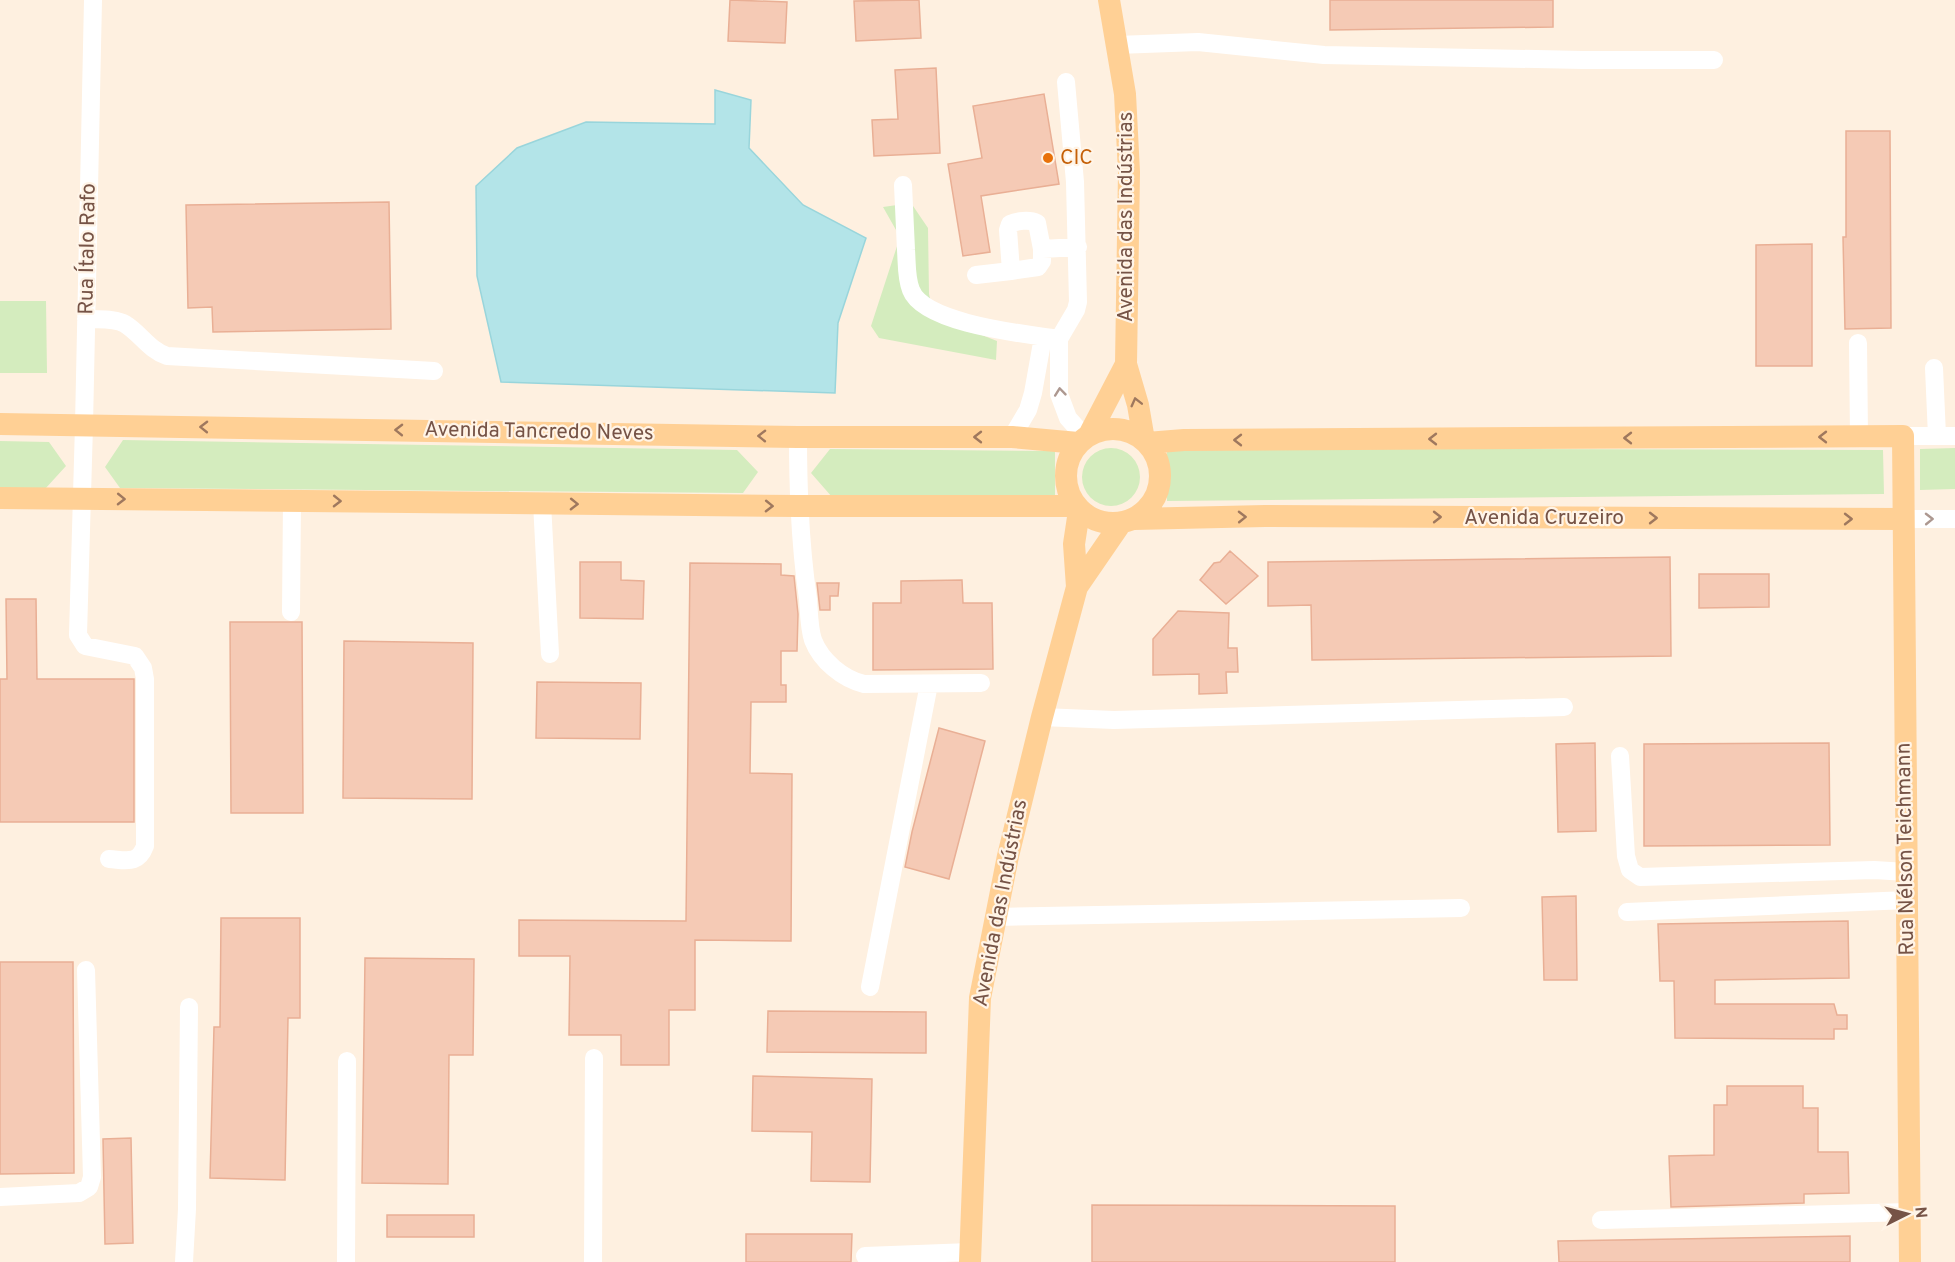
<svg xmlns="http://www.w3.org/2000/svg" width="1955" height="1262" viewBox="0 0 1955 1262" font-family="Overpass,sans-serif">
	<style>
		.green { fill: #d4ecbe }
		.water { fill: #b3e4e8; stroke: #99d5db; stroke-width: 1.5 }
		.building { fill: #f5cab5; stroke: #e9af95; stroke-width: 1.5 }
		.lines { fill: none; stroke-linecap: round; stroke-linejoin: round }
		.minor { stroke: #fff; stroke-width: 18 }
		.major { stroke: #ffd095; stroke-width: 22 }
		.oneway { stroke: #ad9890 }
		.oneway2 { stroke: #9f785e }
		.food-dot { fill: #e8710a; stroke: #fff4e7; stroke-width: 2 }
		.labels { text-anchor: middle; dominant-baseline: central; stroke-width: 4.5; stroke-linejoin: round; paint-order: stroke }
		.food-label { font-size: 21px; fill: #c56008; stroke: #fff4e7; text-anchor: start }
		.street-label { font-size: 21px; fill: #765346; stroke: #fff4e7 }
	</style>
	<rect width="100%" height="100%" fill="#fef0e0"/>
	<path class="green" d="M 911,203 L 928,228 L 929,294 L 934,316 L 997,341 L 996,360 L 879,338 L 871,326 L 900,237 L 883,207 Z
		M 0,301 L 46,301 L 47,373 L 0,373 Z
		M 123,440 L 737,450 L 758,472 L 743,493 L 120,488 L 105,467 Z
		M 0,441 L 49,442 L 66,466 L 45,489 L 0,489 Z
		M1082 477a29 29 0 1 1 58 0a29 29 0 1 1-58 0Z
		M 1167,448 L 1883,450 L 1884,494 L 1167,501 Z
		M 1955,448 L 1955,489 L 1920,490 L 1920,449 Z
		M 830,449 L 1055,451 L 1055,499 L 832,497 L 811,473 Z"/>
	<path class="water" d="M 715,90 L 751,100 L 749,148 L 803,205 L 866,238 L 838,323 L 835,393 L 501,382 L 477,276 L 476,186 L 517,148 L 586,122 L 715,124 Z"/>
	<path class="building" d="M 730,0 L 787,2 L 785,43 L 728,41 Z
		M 919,0 L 921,38 L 856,41 L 854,1 Z
		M 1330,0 L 1553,0 L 1553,27 L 1330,30 Z
		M 936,68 L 940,153 L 874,156 L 872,120 L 898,119 L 895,70 Z
		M 1044,94 L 1059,184 L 981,196 L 990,252 L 963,256 L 948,164 L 982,158 L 973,106 Z
		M 1846,131 L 1890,131 L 1891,328 L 1845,329 L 1843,237 L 1846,237 Z
		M 389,202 L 391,329 L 213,332 L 212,307 L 188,308 L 186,205 Z
		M 1812,244 L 1812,366 L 1756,366 L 1756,245 Z
		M 1230,551 L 1258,576 L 1226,604 L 1200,580 L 1214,563 L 1220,562 Z
		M 1670,557 L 1671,656 L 1312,660 L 1311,605 L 1268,606 L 1268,562 Z
		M 580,562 L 621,562 L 621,580 L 644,581 L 643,619 L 580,618 Z
		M 690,563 L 781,564 L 781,575 L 794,576 L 798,614 L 797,651 L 781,651 L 781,685 L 786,685 L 786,702 L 751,702 L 750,773 L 792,774 L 791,941 L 695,940 L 695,1010 L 669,1010 L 669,1065 L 621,1065 L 621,1035 L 569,1035 L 570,956 L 519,956 L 519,920 L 686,921 Z
		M 1699,574 L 1769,574 L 1769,607 L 1699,608 Z
		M 962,580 L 963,603 L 992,603 L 993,669 L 873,670 L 873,603 L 901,603 L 901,581 Z
		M 817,583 L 839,583 L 838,596 L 830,596 L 830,610 L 820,610 Z
		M 6,599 L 36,599 L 37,679 L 134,679 L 134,822 L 0,822 L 0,679 L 7,679 Z
		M 1178,611 L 1229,613 L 1228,648 L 1237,648 L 1238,672 L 1226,672 L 1227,693 L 1199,694 L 1199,674 L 1153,675 L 1153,639 Z
		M 230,622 L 302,622 L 303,813 L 231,813 Z
		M 344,641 L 473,643 L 472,799 L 343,798 Z
		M 537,682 L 641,683 L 640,739 L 536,738 Z
		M 939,728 L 985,741 L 949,879 L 905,867 L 912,832 Z
		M 1595,743 L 1596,831 L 1558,832 L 1556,744 Z
		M 1829,743 L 1830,845 L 1644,846 L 1644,744 Z
		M 1576,896 L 1577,980 L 1544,980 L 1542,897 Z
		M 221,918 L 300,918 L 300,1018 L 288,1018 L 285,1180 L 210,1178 L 214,1027 L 220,1027 Z
		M 1848,921 L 1849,978 L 1715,980 L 1715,1004 L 1834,1004 L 1837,1015 L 1847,1015 L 1847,1029 L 1834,1029 L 1834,1039 L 1675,1038 L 1674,981 L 1660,981 L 1658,924 Z
		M 365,958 L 474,959 L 473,1055 L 449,1055 L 448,1184 L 362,1183 Z
		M 0,962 L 73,962 L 74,1173 L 0,1174 Z
		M 768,1011 L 926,1012 L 926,1053 L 767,1052 Z
		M 753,1076 L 872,1079 L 870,1182 L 811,1181 L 812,1132 L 752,1131 Z
		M 1727,1086 L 1803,1086 L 1803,1108 L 1818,1108 L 1818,1152 L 1848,1152 L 1849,1193 L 1804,1194 L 1804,1203 L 1671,1207 L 1669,1156 L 1714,1155 L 1714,1105 L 1727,1105 Z
		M 131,1138 L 133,1243 L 105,1244 L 103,1139 Z
		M 1092,1205 L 1395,1206 L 1395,1262 L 1092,1262 Z
		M 387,1215 L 474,1215 L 474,1237 L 387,1237 Z
		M 746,1234 L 852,1234 L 851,1262 L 746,1262 Z
		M 1850,1236 L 1850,1262 L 1559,1262 L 1558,1241 Z"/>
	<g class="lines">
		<path class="minor" d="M 93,0 L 84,425 L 78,635 L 85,646 L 135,656 L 143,668 L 145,679 L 145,846 C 138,865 126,860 109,859
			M 1117,45 L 1198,42 L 1324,55 L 1583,60 L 1714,60
			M 1066,82 L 1075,182 L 1078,302 L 1076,310 L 1059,339 L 1059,394 L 1068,418 L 1085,437
			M 903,185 C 904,207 905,228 906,250 C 907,263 906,278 911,290 C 924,324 1026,334 1059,339
			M 1011,271 L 1038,267 L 1042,261 L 1042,249
			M 976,275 L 1011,271 L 1008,230 L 1010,224 C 1017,221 1029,219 1037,223 L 1042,249 L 1078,247
			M 86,319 C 98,320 115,318 125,324 C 140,333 149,350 167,356 L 434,371
			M 1858,343 L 1859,437
			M 1934,368 L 1937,436
			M 1903,436 L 1955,436
			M 798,437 C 798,491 800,545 808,599 C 809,612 809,628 813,640 C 821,661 843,679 864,684 L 981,683
			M 1012,437 L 1028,410 L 1033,393 L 1043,337
			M 542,503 L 550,654
			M 1903,519 L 1955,519
			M 291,612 L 292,501
			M 1042,717 L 1114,720 L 1564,707
			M 1620,756 L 1626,856 L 1630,870 L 1640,877 L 1874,870 L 1907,872
			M 1627,912 L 1907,900
			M 996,917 L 1461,908
			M 870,987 L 929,684
			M 0,1197 L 79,1193 L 89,1187 L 92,1177 L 86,970
			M 1601,1220 L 1910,1212
			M 865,1256 L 970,1252
			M 184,1262 L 187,1209 L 189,1007
			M 346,1262 L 347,1061
			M 593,1262 L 594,1058"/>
		<path class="major" d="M 1109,0 L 1125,94 L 1129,172 L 1126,364 L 1138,405 L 1144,440
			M 0,424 L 798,437 L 1012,437 L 1078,443
			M1066 476a47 47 0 1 1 94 0a47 47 0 1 1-94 0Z
			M 1089,435 L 1126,364
			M 1147,443 L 1184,440 L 1903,436 L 1910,1262
			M 0,498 L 799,506 L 1075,506
			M 1134,519 L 1265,516 L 1903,519
			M 1077,587 L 1121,523
			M 970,1262 L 980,998 L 1008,856 L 1042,717 L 1077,587 L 1074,544 L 1079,511"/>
	</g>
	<defs><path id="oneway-chevron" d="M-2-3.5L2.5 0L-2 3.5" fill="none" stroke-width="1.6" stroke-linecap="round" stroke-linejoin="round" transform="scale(1.5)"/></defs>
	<g class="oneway">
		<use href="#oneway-chevron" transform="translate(1060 392) rotate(-96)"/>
		<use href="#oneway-chevron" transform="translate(1929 519) rotate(-1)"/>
	</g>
	<g class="oneway2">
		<use href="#oneway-chevron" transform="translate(1136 402) rotate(-104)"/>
		<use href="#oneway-chevron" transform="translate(204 427) rotate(-179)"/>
		<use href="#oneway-chevron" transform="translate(399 430) rotate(-179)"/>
		<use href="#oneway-chevron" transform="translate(762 436) rotate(-179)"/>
		<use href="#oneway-chevron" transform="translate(978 437) rotate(180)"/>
		<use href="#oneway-chevron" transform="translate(1823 437) rotate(180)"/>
		<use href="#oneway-chevron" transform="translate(1628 438) rotate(180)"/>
		<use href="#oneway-chevron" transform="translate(1433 439) rotate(180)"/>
		<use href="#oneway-chevron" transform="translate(1238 440) rotate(180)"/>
		<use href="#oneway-chevron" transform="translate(121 499) rotate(1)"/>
		<use href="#oneway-chevron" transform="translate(337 501) rotate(1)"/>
		<use href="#oneway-chevron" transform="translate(574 504) rotate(1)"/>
		<use href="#oneway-chevron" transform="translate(769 506) rotate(1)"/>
		<use href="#oneway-chevron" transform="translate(1242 517) rotate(-1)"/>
		<use href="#oneway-chevron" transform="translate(1437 517)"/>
		<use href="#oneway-chevron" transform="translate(1653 518)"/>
		<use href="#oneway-chevron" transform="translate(1848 519)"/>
	</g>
	<circle class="food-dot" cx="1048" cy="158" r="6"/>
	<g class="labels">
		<g class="food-label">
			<text x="1060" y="158">CIC</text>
		</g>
		<g class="street-label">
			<text transform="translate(1126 217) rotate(-90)">Avenida das Indústrias</text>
			<text transform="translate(88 249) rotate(-89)">Rua Ítalo Rafo</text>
			<text transform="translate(539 432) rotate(1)">Avenida Tancredo Neves</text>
			<text x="1544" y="518">Avenida Cruzeiro</text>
			<text transform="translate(1906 849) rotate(-91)">Rua Nélson Teichmann</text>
			<text transform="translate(1001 903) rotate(-79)">Avenida das Indústrias</text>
		</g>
	</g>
	<g transform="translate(1907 1214) rotate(84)" stroke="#fff4e7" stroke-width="4.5" paint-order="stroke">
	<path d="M0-4.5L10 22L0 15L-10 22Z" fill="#765346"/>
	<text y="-9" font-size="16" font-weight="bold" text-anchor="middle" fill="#765346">N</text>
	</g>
</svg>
